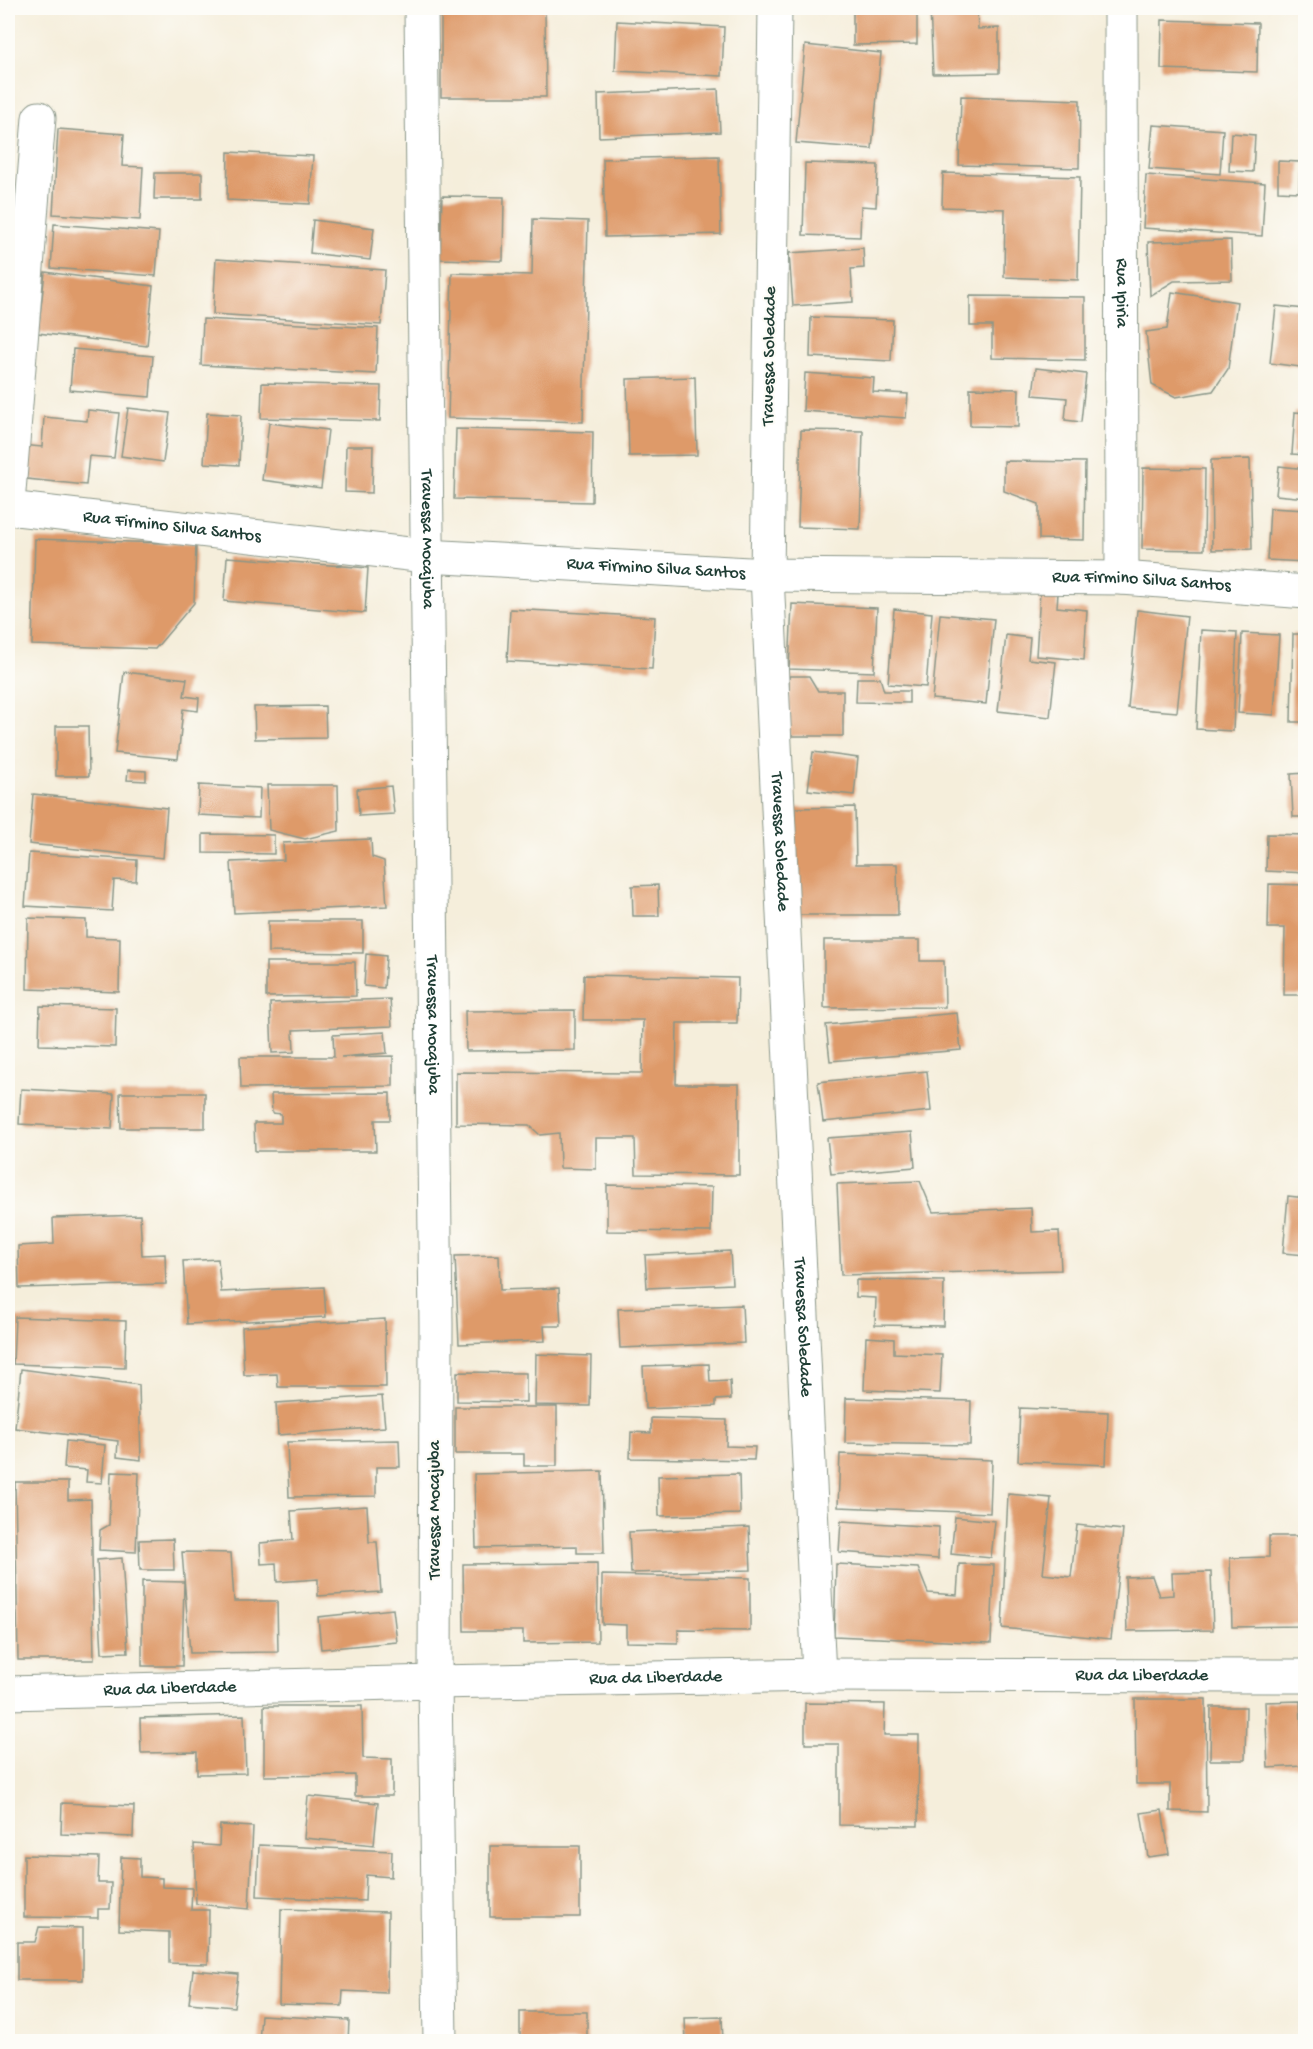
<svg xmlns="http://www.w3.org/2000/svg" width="1313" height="2049" viewBox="0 0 1313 2049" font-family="'Gochi Hand',sans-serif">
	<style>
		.building { fill: #de9a69 }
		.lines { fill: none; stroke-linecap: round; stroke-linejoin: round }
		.minor-casing { stroke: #8a9688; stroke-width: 35 }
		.tertiary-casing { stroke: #8a9688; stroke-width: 35 }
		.minor { stroke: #fff; stroke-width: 33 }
		.tertiary { stroke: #fff; stroke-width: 33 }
		.labels { text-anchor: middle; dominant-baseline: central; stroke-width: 4.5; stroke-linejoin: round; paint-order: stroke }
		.street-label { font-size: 18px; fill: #1f3d34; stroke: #fdfcf7 }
	</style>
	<rect width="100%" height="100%" fill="#fdfcf7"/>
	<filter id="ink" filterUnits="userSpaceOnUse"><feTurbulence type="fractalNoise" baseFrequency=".0167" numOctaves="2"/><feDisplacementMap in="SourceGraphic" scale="12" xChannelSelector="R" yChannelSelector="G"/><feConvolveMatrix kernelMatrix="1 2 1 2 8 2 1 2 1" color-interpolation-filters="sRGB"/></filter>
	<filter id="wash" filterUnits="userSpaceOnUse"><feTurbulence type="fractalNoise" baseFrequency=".008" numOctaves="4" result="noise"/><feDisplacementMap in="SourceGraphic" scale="24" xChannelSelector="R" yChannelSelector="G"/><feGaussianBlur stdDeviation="1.35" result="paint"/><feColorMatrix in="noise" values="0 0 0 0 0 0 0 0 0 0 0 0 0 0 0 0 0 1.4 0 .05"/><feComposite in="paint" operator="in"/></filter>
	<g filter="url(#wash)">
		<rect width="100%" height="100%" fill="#f5eedb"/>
		<g id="blocks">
			<path class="building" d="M 475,8 L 545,8 L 546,97 L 441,97 L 441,10 L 475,10 Z
				M 853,8 L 917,8 L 917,44 L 853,45 Z
				M 930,8 L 977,8 L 978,29 L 999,28 L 999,73 L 933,74 Z
				M 1162,20 L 1258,23 L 1257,72 L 1161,69 Z
				M 617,21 L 724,27 L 722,76 L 615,71 Z
				M 805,45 L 881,53 L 872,149 L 796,143 Z
				M 718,89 L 720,132 L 599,137 L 598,94 Z
				M 961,96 L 1080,100 L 1079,168 L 959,165 Z
				M 1153,125 L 1223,130 L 1220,174 L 1149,169 Z
				M 58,129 L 124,134 L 122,166 L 143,167 L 140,220 L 53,214 Z
				M 1231,133 L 1255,135 L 1253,172 L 1229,171 Z
				M 228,152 L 313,156 L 310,204 L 227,200 Z
				M 719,156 L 721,234 L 605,237 L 603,159 Z
				M 1278,161 L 1300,162 L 1299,192 L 1278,191 Z
				M 805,163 L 878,165 L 876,207 L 861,206 L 860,237 L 803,235 Z
				M 155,173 L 202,173 L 202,199 L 154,199 Z
				M 943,173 L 1080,177 L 1078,280 L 1004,277 L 1005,209 L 942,207 Z
				M 1146,175 L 1265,183 L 1262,236 L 1143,228 Z
				M 442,196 L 504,197 L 503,261 L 440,259 Z
				M 533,219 L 588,221 L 583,422 L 448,418 L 452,273 L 532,275 Z
				M 313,220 L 374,228 L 370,260 L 310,253 Z
				M 54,224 L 159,232 L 156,276 L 51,268 Z
				M 1231,240 L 1232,280 L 1174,281 L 1150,296 L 1148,242 Z
				M 863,248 L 864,268 L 851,269 L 853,302 L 793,306 L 789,253 Z
				M 216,259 L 385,270 L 381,325 L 213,314 Z
				M 45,272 L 153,286 L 147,346 L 38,333 Z
				M 1172,292 L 1237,302 L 1228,369 L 1213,391 L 1176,397 L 1152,385 L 1146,332 L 1167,329 Z
				M 970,296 L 1085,297 L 1085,360 L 992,358 L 992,326 L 970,326 Z
				M 1276,306 L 1305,309 L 1300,367 L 1270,363 Z
				M 811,317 L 893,320 L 891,361 L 810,357 Z
				M 203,319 L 378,328 L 376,374 L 201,365 Z
				M 73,349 L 153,356 L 150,397 L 70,390 Z
				M 1036,368 L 1086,374 L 1081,422 L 1065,420 L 1067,398 L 1033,395 Z
				M 805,373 L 874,378 L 873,392 L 908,394 L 906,418 L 803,411 Z
				M 695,377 L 697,455 L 629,456 L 627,379 Z
				M 262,383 L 381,386 L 380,421 L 261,418 Z
				M 970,388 L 1019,389 L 1018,427 L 970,426 Z
				M 128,408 L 170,413 L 163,462 L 121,456 Z
				M 88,410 L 119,413 L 114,458 L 89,456 L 86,485 L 17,478 L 21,445 L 42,447 L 44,417 L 87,421 Z
				M 1295,412 L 1306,413 L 1306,455 L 1292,454 Z
				M 207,413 L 241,415 L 239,465 L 204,463 Z
				M 269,423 L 328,430 L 321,488 L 262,480 Z
				M 456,429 L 593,432 L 592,502 L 454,499 Z
				M 801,430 L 863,431 L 860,529 L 798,527 Z
				M 346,446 L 373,446 L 372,493 L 345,492 Z
				M 1250,459 L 1252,549 L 1212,550 L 1211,460 Z
				M 1004,461 L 1085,462 L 1084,540 L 1039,539 L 1039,504 L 1004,491 Z
				M 1279,466 L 1306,469 L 1306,498 L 1276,495 Z
				M 1143,468 L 1205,469 L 1204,550 L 1142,549 Z
				M 1270,508 L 1306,510 L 1306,562 L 1267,560 Z
				M 35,539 L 196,544 L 194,603 L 155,649 L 32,645 Z
				M 227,557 L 368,568 L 365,613 L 224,601 Z
				M 1040,592 L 1058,593 L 1057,607 L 1087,610 L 1084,660 L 1036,656 Z
				M 792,604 L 877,608 L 874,672 L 789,669 Z
				M 510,609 L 655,617 L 652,669 L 507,661 Z
				M 894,609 L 932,613 L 926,687 L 888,684 Z
				M 1137,610 L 1187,616 L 1177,712 L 1128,708 Z
				M 940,614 L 994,619 L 986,704 L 932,699 Z
				M 1201,630 L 1237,632 L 1233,731 L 1196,729 Z
				M 1242,633 L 1279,635 L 1274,715 L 1238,713 Z
				M 1293,634 L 1306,634 L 1306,722 L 1291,722 Z
				M 1006,635 L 1030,638 L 1028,659 L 1056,662 L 1050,717 L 998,711 Z
				M 124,672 L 187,679 L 184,696 L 199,698 L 198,711 L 183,709 L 178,759 L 115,753 Z
				M 789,676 L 809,676 L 818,691 L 843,691 L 843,736 L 789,736 Z
				M 857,678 L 880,678 L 884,691 L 909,691 L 909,703 L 856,702 Z
				M 325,706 L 326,738 L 255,739 L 254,707 Z
				M 56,726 L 88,726 L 89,776 L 56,776 Z
				M 813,752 L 858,758 L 854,795 L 808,790 Z
				M 128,770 L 146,771 L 146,781 L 127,780 Z
				M 1306,773 L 1306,817 L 1293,817 L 1291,774 Z
				M 199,785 L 260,788 L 259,818 L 198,815 Z
				M 267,785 L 338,785 L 339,831 L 305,839 L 269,830 Z
				M 391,786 L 394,814 L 359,816 L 357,789 Z
				M 33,794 L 167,808 L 163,858 L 29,844 Z
				M 855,807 L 856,864 L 897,864 L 898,915 L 796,915 L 795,808 Z
				M 203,834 L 274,835 L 274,854 L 203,853 Z
				M 1267,834 L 1306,835 L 1306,873 L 1266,871 Z
				M 371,839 L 372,857 L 384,861 L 387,906 L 234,913 L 231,862 L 284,860 L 283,843 Z
				M 29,853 L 137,860 L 136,881 L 114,880 L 112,911 L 25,906 Z
				M 1269,884 L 1306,885 L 1306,995 L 1284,995 L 1285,928 L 1268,928 Z
				M 658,885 L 659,916 L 633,916 L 632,886 Z
				M 28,918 L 86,920 L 86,937 L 120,938 L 119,992 L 27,989 Z
				M 268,921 L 363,921 L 363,953 L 268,952 Z
				M 824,940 L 920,940 L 920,961 L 944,961 L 945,1007 L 824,1008 Z
				M 366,954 L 386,956 L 384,988 L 364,986 Z
				M 266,962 L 355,962 L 356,996 L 266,997 Z
				M 584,975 L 738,978 L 737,1023 L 677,1023 L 676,1084 L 739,1084 L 739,1175 L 636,1174 L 635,1138 L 596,1138 L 596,1169 L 560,1168 L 559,1133 L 540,1135 L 529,1125 L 456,1124 L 456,1072 L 642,1073 L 643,1020 L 583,1020 Z
				M 390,999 L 392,1026 L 293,1030 L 294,1052 L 272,1053 L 270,1003 Z
				M 40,1006 L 116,1008 L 115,1047 L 39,1045 Z
				M 575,1010 L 575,1050 L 466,1051 L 465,1011 Z
				M 957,1013 L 961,1050 L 830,1061 L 826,1025 Z
				M 385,1032 L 387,1053 L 341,1057 L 393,1056 L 393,1086 L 241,1088 L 240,1057 L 334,1057 L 333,1035 Z
				M 927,1071 L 931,1111 L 823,1122 L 818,1082 Z
				M 21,1089 L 114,1094 L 112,1129 L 19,1124 Z
				M 120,1093 L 205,1093 L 205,1128 L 121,1128 Z
				M 390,1093 L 390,1120 L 375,1120 L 376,1151 L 255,1151 L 254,1123 L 281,1123 L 281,1114 L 272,1113 L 271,1094 Z
				M 912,1132 L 915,1167 L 831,1174 L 827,1138 Z
				M 920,1181 L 933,1212 L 1031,1208 L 1032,1232 L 1059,1231 L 1061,1270 L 841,1275 L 837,1184 Z
				M 607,1185 L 712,1187 L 711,1232 L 607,1231 Z
				M 1288,1196 L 1306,1198 L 1306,1255 L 1283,1253 Z
				M 140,1215 L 142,1255 L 165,1254 L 166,1284 L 19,1288 L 18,1246 L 54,1244 L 53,1218 Z
				M 730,1251 L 732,1284 L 647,1288 L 645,1255 Z
				M 499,1255 L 500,1290 L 559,1288 L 561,1326 L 544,1326 L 545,1341 L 459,1344 L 455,1256 Z
				M 218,1259 L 221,1292 L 324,1287 L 326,1317 L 187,1324 L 183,1261 Z
				M 856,1280 L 944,1281 L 943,1326 L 875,1325 L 876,1298 L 856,1297 Z
				M 742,1305 L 744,1343 L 620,1348 L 618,1309 Z
				M 15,1317 L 126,1321 L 125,1368 L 13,1364 Z
				M 385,1319 L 386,1387 L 278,1387 L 277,1374 L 244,1375 L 242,1327 Z
				M 866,1337 L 894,1339 L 894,1353 L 942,1355 L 940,1393 L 864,1390 Z
				M 536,1354 L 591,1356 L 590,1406 L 535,1405 Z
				M 709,1364 L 710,1382 L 730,1381 L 731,1399 L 716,1400 L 716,1406 L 645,1409 L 643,1366 Z
				M 21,1369 L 139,1385 L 141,1460 L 117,1457 L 118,1441 L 15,1428 Z
				M 457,1372 L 526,1373 L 526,1402 L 457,1401 Z
				M 382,1396 L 385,1427 L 278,1435 L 276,1403 Z
				M 846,1398 L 971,1401 L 970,1445 L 845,1443 Z
				M 455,1407 L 557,1407 L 557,1466 L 524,1466 L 524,1454 L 455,1454 Z
				M 1020,1408 L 1108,1412 L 1106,1465 L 1018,1461 Z
				M 651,1418 L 727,1420 L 726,1446 L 755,1447 L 754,1460 L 630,1458 L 631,1432 L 651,1433 Z
				M 399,1440 L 400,1467 L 376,1467 L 376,1496 L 289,1497 L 287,1442 Z
				M 66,1441 L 105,1445 L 102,1483 L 86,1482 L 87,1470 L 64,1468 Z
				M 840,1454 L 992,1460 L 990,1513 L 838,1507 Z
				M 602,1471 L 604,1553 L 577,1553 L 577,1546 L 476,1548 L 474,1474 Z
				M 111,1472 L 139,1473 L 136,1552 L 99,1550 L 100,1530 L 109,1525 Z
				M 739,1474 L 740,1514 L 659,1516 L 658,1476 Z
				M 15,1482 L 68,1482 L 68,1500 L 91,1499 L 94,1660 L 18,1660 Z
				M 1008,1494 L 1051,1498 L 1043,1574 L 1071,1577 L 1077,1525 L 1123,1530 L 1111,1639 L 1002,1628 Z
				M 367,1506 L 369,1542 L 377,1542 L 381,1592 L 318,1596 L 318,1579 L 277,1582 L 276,1563 L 261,1564 L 260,1543 L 293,1540 L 291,1511 Z
				M 955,1517 L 995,1521 L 991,1558 L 951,1554 Z
				M 841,1521 L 939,1527 L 938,1559 L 839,1552 Z
				M 749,1527 L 751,1570 L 631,1573 L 629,1532 Z
				M 1269,1536 L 1299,1536 L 1302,1626 L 1232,1627 L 1230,1558 L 1269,1557 Z
				M 173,1539 L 174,1570 L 140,1570 L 139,1540 Z
				M 182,1552 L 231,1553 L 234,1601 L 277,1601 L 278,1652 L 190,1653 Z
				M 122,1558 L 128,1652 L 102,1653 L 97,1560 Z
				M 597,1563 L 598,1642 L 523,1643 L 523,1631 L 464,1631 L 463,1564 Z
				M 836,1564 L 918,1568 L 928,1593 L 957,1595 L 959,1564 L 994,1565 L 991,1643 L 834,1636 Z
				M 1211,1572 L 1213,1630 L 1127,1631 L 1125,1577 L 1152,1576 L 1159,1596 L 1173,1595 L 1172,1573 Z
				M 602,1575 L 750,1578 L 750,1631 L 678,1630 L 678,1643 L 626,1642 L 626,1625 L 602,1624 Z
				M 142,1581 L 184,1582 L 182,1666 L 142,1666 Z
				M 393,1609 L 397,1642 L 321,1649 L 318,1617 Z
				M 1135,1699 L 1206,1699 L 1207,1812 L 1170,1811 L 1170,1784 L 1136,1784 Z
				M 1300,1701 L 1303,1766 L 1268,1768 L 1265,1702 Z
				M 805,1703 L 885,1704 L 884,1735 L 919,1735 L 918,1826 L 839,1825 L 839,1744 L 805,1744 Z
				M 264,1706 L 362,1706 L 363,1758 L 392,1759 L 392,1796 L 355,1796 L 355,1775 L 264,1776 Z
				M 1211,1707 L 1246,1707 L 1245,1760 L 1210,1760 Z
				M 244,1715 L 246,1773 L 197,1774 L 197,1752 L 141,1753 L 140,1718 Z
				M 308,1796 L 378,1803 L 374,1845 L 304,1838 Z
				M 62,1803 L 134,1806 L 133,1837 L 61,1834 Z
				M 1162,1810 L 1169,1854 L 1148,1857 L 1141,1813 Z
				M 220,1825 L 253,1827 L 249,1909 L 196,1904 L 194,1844 L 219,1846 Z
				M 259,1845 L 392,1851 L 391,1877 L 366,1875 L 365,1901 L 257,1896 Z
				M 490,1846 L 580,1846 L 580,1917 L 490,1917 Z
				M 24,1855 L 99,1857 L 98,1883 L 111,1883 L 110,1909 L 98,1909 L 98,1918 L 24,1917 Z
				M 121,1857 L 140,1858 L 140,1877 L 162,1878 L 162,1887 L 192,1888 L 191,1910 L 209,1910 L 208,1964 L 169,1963 L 169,1932 L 119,1930 Z
				M 281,1909 L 388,1912 L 387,1993 L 343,1991 L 342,2006 L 279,2004 Z
				M 39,1927 L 83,1928 L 83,1980 L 17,1980 L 17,1942 L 35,1942 Z
				M 193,1970 L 238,1974 L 234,2007 L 189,2003 Z
				M 520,2012 L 587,2012 L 587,2042 L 520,2042 Z
				M 261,2015 L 349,2020 L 348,2042 L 259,2042 Z
				M 722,2017 L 723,2042 L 686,2042 L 685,2018 Z"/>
		</g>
	</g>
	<g filter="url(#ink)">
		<use href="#blocks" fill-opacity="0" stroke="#8a9688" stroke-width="1.5"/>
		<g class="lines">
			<defs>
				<g id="minor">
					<path id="s1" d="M 775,8 L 767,575 L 819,1675"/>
					<path id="s2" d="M 1121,8 L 1122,578"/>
					<path d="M 8,504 L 39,118"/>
				</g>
				<g id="tertiary">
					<path id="s3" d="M 421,8 L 436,1325 L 435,1682 L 440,2042"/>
					<path id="s4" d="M 8,508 L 426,556 L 767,575 L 1122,578 L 1306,592"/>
					<path id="s5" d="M 8,1693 L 435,1682 L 819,1675 L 1306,1676"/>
				</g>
			</defs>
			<use href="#minor" class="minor-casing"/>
			<use href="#tertiary" class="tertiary-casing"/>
			<use href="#minor" class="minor"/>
			<use href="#tertiary" class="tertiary"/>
		</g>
	</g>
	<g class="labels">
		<g class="street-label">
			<text stroke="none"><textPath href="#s2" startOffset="285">Rua Ipiria</textPath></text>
			<text transform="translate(770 356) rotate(-89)">Travessa Soledade</text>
			<text stroke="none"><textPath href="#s4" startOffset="165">Rua Firmino Silva Santos</textPath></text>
			<text stroke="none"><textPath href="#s3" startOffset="531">Travessa Mocajuba</textPath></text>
			<text stroke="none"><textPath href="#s4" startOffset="651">Rua Firmino Silva Santos</textPath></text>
			<text stroke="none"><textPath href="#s4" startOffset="1137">Rua Firmino Silva Santos</textPath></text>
			<text stroke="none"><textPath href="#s1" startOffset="834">Travessa Soledade</textPath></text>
			<text stroke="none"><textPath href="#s3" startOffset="1017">Travessa Mocajuba</textPath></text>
			<text stroke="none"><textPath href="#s1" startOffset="1320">Travessa Soledade</textPath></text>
			<text transform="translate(435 1510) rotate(-90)">Travessa Mocajuba</text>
			<text stroke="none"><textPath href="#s5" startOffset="1134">Rua da Liberdade</textPath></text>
			<text stroke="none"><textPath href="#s5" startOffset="648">Rua da Liberdade</textPath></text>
			<text stroke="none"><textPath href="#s5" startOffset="162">Rua da Liberdade</textPath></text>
		</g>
	</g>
	<rect width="1313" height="2049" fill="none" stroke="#fdfcf7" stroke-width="30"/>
</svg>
